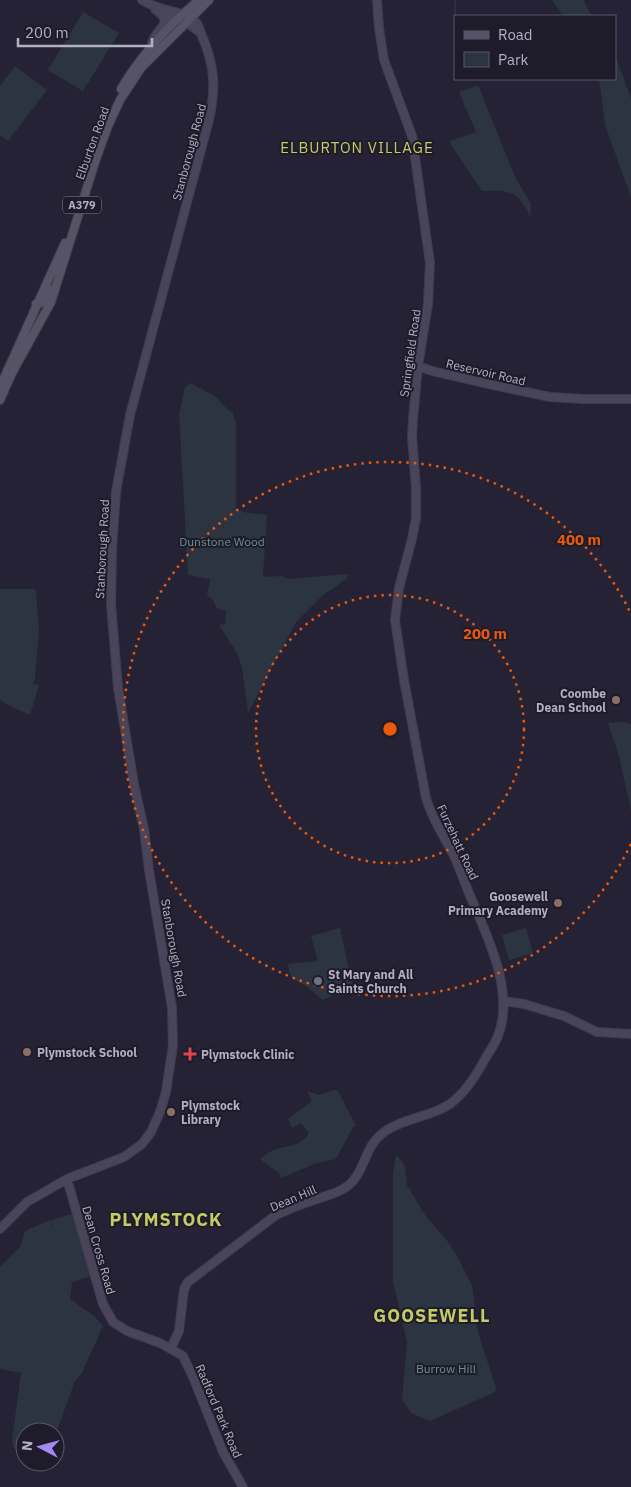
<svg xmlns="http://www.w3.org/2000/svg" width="631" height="1487" viewBox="0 0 631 1487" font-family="'IBM Plex Sans',sans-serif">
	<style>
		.green { fill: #2b3440 }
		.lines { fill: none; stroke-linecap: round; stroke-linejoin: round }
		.stream { stroke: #3c355a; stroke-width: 1 }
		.secondary-casing { stroke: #3f3c4d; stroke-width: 10 }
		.primary-casing { stroke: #3f3c4d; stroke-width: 10 }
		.secondary { stroke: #49445a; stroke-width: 8 }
		.primary { stroke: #575367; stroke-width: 8 }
		.ring { fill: none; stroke: #e8590c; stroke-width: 2.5; stroke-dasharray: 2.5 5 }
		.education-dot { fill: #8d6e63; stroke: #1e1b2b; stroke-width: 2 }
		.worship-dot { fill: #6b7280; stroke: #1e1b2b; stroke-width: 2 }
		.health-dot { fill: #e0444e; stroke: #1e1b2b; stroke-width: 2 }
		.labels { text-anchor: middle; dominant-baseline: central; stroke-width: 4; stroke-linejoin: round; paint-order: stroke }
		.shield { fill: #1e1b2b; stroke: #878395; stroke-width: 1 }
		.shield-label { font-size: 11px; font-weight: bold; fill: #b4b0c3 }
		.street-label { font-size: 12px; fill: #b4b0c3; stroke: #1e1b2b }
		.park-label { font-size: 12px; fill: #69928c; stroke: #1e1b2b }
		.poi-label { font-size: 12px; font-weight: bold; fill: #b4b0c3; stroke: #1e1b2b; text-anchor: start }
		.quarter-label { font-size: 15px; letter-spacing: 1px; fill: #c5cb63; stroke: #1e1b2b }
		.district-label { font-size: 18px; font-weight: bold; letter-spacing: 1px; fill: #c5cb63; stroke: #1e1b2b }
		.centre { fill: #e8590c; stroke: #1e1b2b; stroke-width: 2.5 }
		.ring-label { font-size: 15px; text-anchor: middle; font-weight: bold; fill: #e8590c; stroke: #1e1b2b; stroke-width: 4; stroke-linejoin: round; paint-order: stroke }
	</style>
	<rect width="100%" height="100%" fill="#262236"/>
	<path class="green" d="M 552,0 L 584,0 L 591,16 L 563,16 Z
		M 83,12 L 119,33 L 83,91 L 48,70 Z
		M 615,55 L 631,98 L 631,197 L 605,125 L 600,84 L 598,79 L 615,79 Z
		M 15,66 L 47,90 L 8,141 L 0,135 L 0,86 Z
		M 478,85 L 515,177 L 531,204 L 530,217 C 519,190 508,190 482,191 L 451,145 L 450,141 L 476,132 L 459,92 Z
		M 190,383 L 215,396 L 226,408 L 233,413 L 236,423 L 236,508 L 243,512 L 267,515 L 263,577 L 281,576 L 289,579 L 349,574 L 345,580 L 323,595 L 296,622 L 248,713 L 242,667 L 237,653 L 219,625 L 225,624 L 226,611 L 217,608 L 213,600 L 207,596 L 210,579 L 188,575 L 179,415 L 185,387 Z
		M 0,589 L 33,589 L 36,591 L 39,630 L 35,678 L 33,684 L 39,685 L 30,715 L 6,704 L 0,700 Z
		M 624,722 L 631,724 L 631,811 L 619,756 L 608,723 Z
		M 340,928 L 352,985 L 323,1000 C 317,996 313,991 307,987 C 294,978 291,983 288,964 L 318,961 L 311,936 Z
		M 526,928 L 533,953 L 509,960 L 502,935 Z
		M 334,1090 L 338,1091 L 356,1126 L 353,1127 L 336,1159 L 314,1164 L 281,1178 L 279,1173 L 260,1159 C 263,1157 266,1153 270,1152 C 283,1144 300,1149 309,1133 L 301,1123 L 292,1128 L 288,1119 L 312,1101 L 307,1091 L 319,1095 Z
		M 396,1155 L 403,1162 L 405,1167 L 407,1185 L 425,1215 L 446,1239 L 456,1254 L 472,1285 L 478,1332 L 496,1388 L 495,1392 L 430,1421 L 411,1413 L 402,1400 L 407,1342 L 393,1281 L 393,1173 Z
		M 72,1214 L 91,1276 L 72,1282 L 70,1299 L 93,1315 L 103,1326 L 82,1373 L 75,1381 L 55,1436 L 55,1432 L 25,1432 L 25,1451 L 18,1451 L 13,1446 L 12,1440 L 21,1373 L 0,1369 L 0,1267 L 20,1247 L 25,1231 L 50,1220 L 55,1233 L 51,1220 Z"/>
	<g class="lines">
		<path class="stream" d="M 455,42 L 455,0"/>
		<defs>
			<path id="secondary" d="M 155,9 L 163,16 L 190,25 L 201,33
				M 152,47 C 151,37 161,31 165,22 L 163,16
				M 418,366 L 432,371 L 488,384 L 550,397 L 584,399 L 631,399
				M 503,1001 L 524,1004 L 564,1016 L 597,1032 L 631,1034
				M 67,1179 L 103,1304 L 113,1322 L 127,1331 L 160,1343 L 183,1356 L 193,1377 L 223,1452 L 243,1487
				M 0,1229 L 27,1202 L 67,1179 L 124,1157 L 142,1144 L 151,1132 L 160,1112 L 166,1092 L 173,1045 L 172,1008 L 149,870 L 144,829 L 134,784 L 118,688 L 111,604 L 112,547 L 116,492 L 130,415 L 209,120 C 216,88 215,66 202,36 C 199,28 198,21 190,17 C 173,10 160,11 142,0
				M 171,1348 L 179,1331 L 184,1289 L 188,1282 L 276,1215 C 287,1210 299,1205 311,1201 C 324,1196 342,1193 352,1182 C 367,1166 364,1145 387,1130 C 407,1117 431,1117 450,1104 C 466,1092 476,1076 485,1059 C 489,1052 495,1044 498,1036 C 515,993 488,937 471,898 C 465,884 460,869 454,856 C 444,836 432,819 426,798 L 404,680 L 395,620 L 399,588 L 412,539 L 416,518 L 416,489 L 412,436 L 413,419 L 418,366 L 428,304 L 430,263 L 412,136 L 384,60 L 379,28 L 377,0"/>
			<path id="primary" d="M 121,89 C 141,55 169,25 199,0
				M 36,304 L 44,302 L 51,290
				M 0,387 L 65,243
				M 0,400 L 12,373 L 51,302 L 96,159 L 108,126 L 120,100 L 141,68 L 209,0"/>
		</defs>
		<use href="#secondary" class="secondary-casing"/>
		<use href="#primary" class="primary-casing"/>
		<use href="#secondary" class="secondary"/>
		<use href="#primary" class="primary"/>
	</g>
	<g class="ring">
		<circle cx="390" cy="729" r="134"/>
		<path d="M631 844A267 267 0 1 1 631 614"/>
	</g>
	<g class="education-dot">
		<circle cx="616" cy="700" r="5"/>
		<circle cx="558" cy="903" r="5"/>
		<circle cx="27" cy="1052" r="5"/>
		<circle cx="171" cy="1112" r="5"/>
	</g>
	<circle class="worship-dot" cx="318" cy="981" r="5"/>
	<path class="health-dot" d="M187.5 1046.5h5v5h5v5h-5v5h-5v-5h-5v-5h5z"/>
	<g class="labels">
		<rect class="shield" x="63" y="196.5" width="38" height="17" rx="4"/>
		<g class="shield-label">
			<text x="82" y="205">A379</text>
		</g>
		<g class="street-label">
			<text transform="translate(92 143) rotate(-70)">Elburton Road</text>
			<text transform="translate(189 152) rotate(-75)">Stanborough Road</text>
			<text transform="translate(410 353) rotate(-82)">Springfield Road</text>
			<text transform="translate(486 372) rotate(13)">Reservoir Road</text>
			<text transform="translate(102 549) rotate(-87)">Stanborough Road</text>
			<text transform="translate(458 842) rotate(65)">Furzehatt Road</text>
			<text transform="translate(174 948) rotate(80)">Stanborough Road</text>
			<text transform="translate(293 1198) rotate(-23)">Dean Hill</text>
			<text transform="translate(99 1250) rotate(74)">Dean Cross Road</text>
			<text transform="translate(219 1411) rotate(67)">Radford Park Road</text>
		</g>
		<g class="park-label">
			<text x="222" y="541">Dunstone Wood</text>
			<text x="446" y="1368">Burrow Hill</text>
		</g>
		<g class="poi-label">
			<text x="606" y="693" text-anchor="end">Coombe<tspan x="606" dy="14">Dean School</tspan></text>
			<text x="548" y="896" text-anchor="end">Goosewell<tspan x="548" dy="14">Primary Academy</tspan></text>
			<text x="328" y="974">St Mary and All<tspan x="328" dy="14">Saints Church</tspan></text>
			<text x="37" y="1052">Plymstock School</text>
			<text x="201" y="1054">Plymstock Clinic</text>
			<text x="181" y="1105">Plymstock<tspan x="181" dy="14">Library</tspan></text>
		</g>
		<g class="quarter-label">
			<text x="357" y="147">ELBURTON VILLAGE</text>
		</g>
		<g class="district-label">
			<text x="166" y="1219">PLYMSTOCK</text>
			<text x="432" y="1315">GOOSEWELL</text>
		</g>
	</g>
	<circle cx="390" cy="729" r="8" class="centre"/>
	<g class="ring-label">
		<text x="579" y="545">400 m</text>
		<text x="485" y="639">200 m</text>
	</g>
	<rect x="454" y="15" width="162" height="65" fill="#1e1b2b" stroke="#5a5768"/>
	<rect x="464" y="31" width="25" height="8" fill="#575367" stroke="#5a5768"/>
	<text x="498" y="40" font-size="15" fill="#b4b0c3">Road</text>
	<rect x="464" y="52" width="25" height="15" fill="#2b3440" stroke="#5a5768"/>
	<text x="498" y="65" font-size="15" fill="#b4b0c3">Park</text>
	<g transform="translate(40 1447) rotate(276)"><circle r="24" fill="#1e1b2b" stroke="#5a5768"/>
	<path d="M0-4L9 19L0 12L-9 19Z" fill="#a189ef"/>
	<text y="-8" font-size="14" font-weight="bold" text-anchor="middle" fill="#b4b0c3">N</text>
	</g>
	<path d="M18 38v8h134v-8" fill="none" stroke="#b4b0c3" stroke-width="2.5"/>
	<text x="25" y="38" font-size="15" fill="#b4b0c3" stroke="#1e1b2b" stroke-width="4" paint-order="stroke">200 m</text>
</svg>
